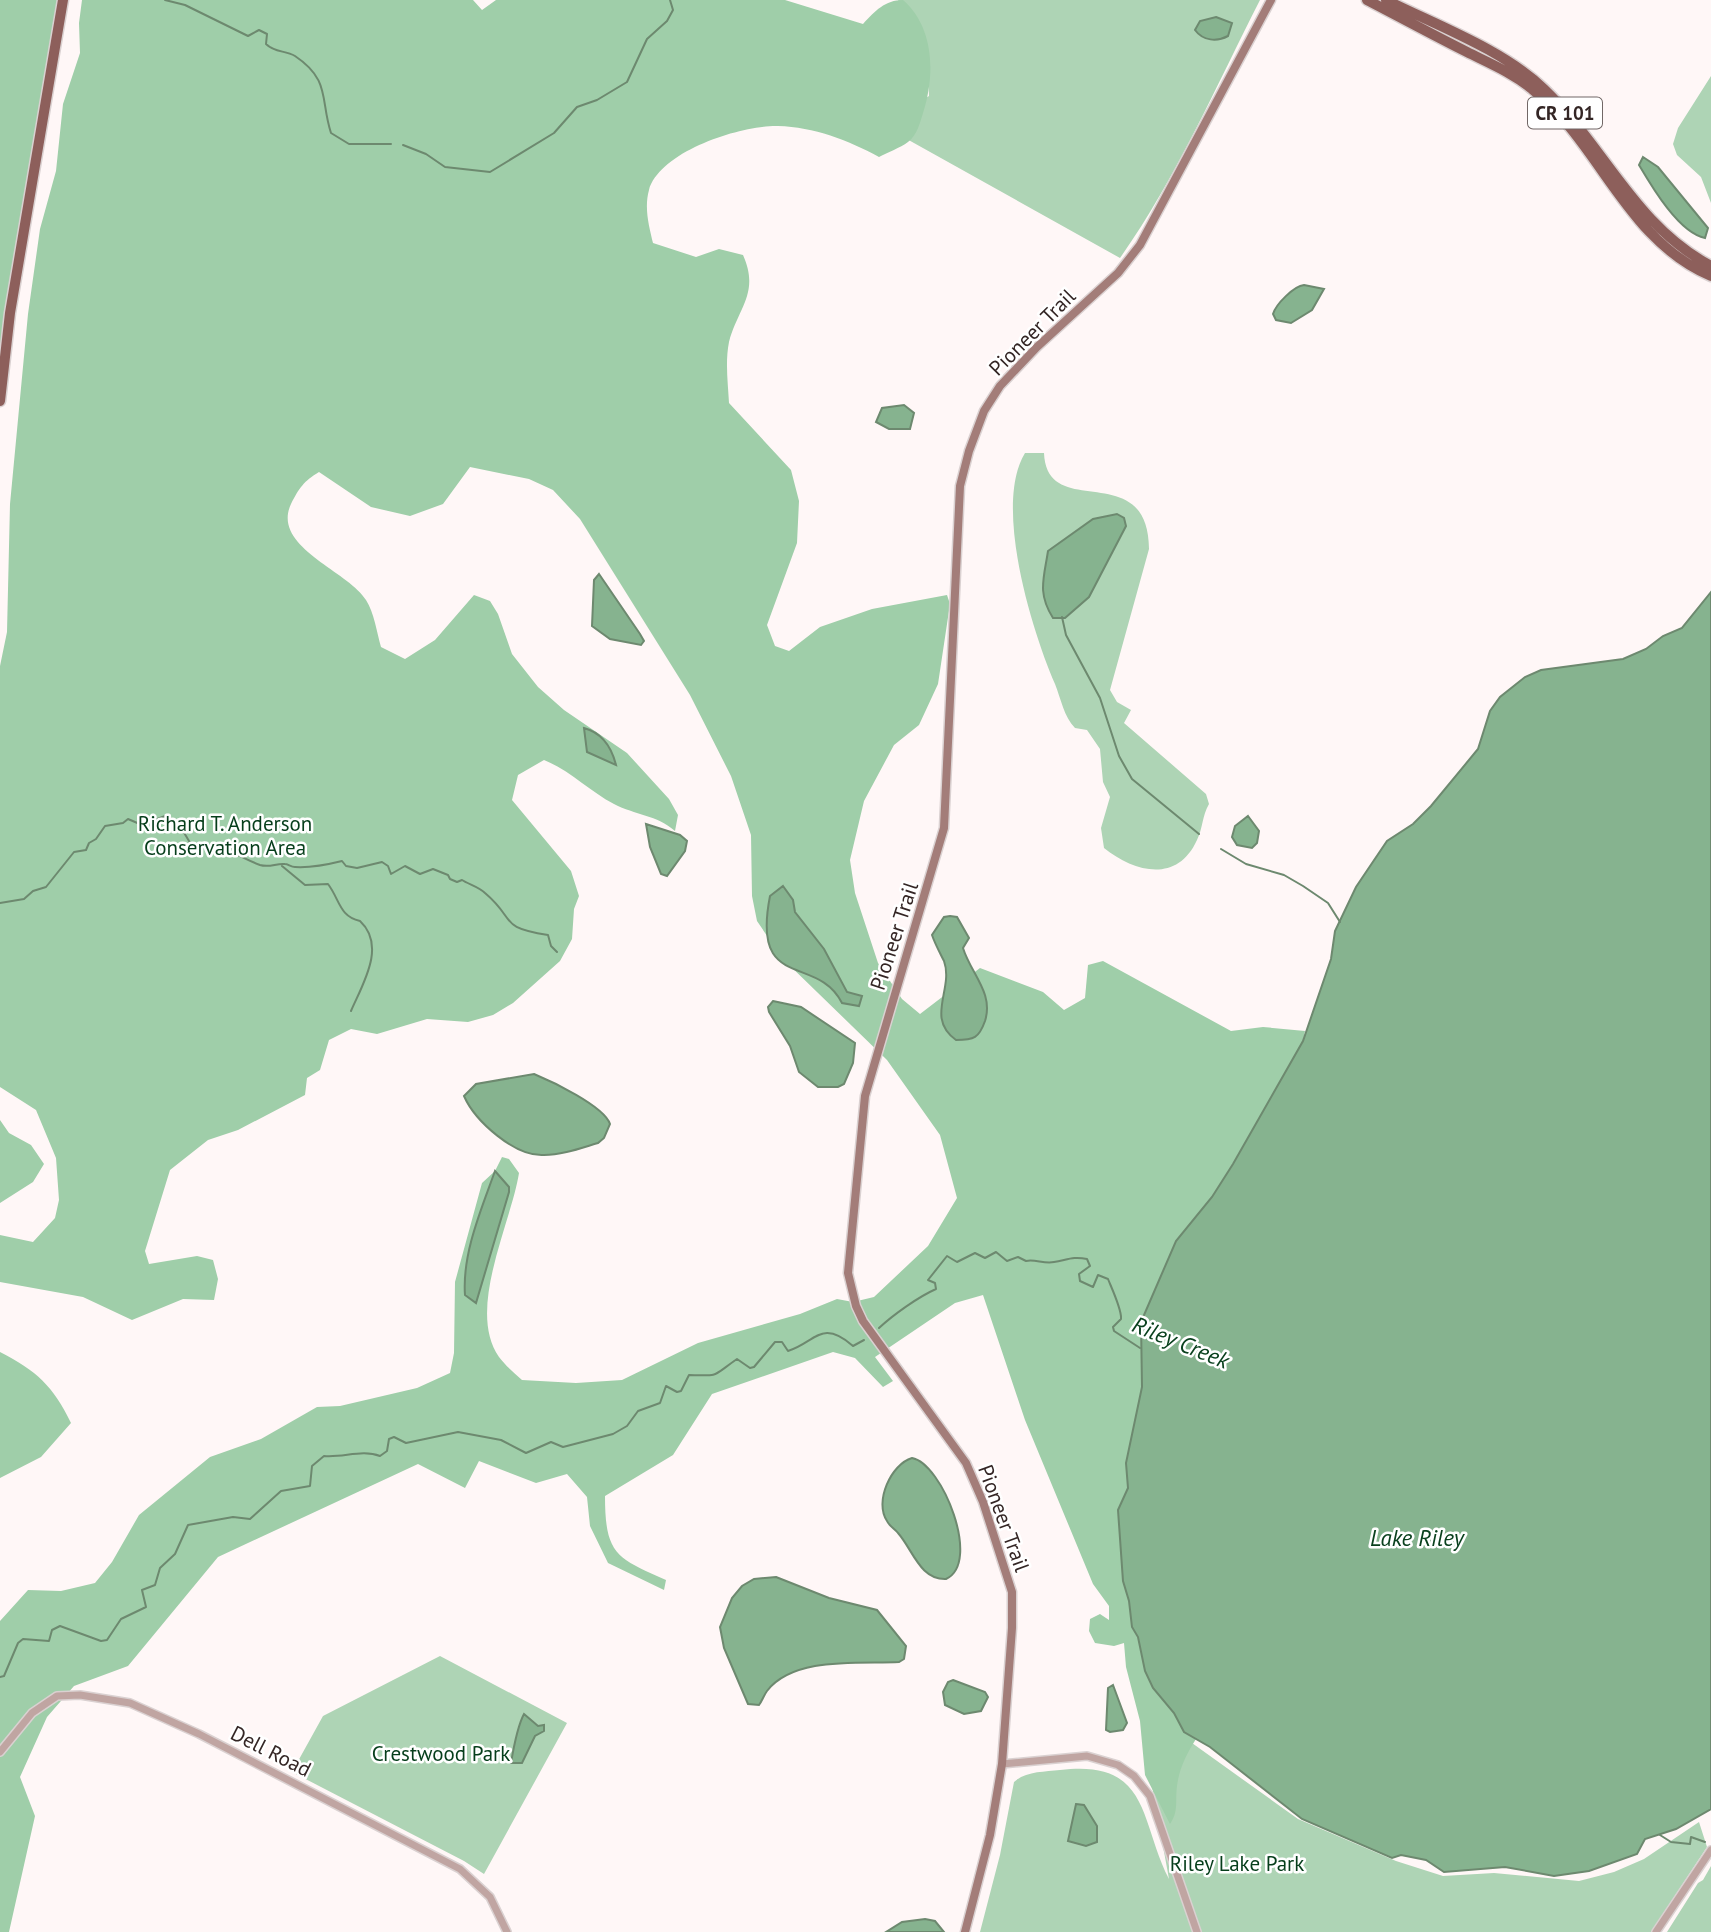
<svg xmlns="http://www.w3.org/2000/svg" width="1711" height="1932" viewBox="0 0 1711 1932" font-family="'PT Sans',sans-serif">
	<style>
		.green { fill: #aed4b5 }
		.forest { fill: #9fcea9 }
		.water { fill: #86b38f; stroke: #6d896f; stroke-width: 2 }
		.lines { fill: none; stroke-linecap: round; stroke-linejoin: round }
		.stream { stroke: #6d896f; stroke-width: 2 }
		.tertiary-casing { stroke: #dad1d1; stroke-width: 10 }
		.secondary-casing { stroke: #dad1d1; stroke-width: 11 }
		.primary-casing { stroke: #dad1d1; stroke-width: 13 }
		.tertiary { stroke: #c0a5a2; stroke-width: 7 }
		.secondary { stroke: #a37d79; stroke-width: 8 }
		.primary { stroke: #8d5f5b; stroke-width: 10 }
		.labels { text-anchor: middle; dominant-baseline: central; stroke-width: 5; stroke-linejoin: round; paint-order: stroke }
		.shield { fill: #fff; stroke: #716766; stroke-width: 2 }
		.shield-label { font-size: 19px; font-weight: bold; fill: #342625 }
		.street-label { font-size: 21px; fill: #342625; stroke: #fff }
		.park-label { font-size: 21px; fill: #063e1b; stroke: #fff }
		.water-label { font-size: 23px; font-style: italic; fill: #0a411e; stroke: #fff }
	</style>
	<rect width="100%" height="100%" fill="#fff7f7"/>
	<path class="green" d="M 898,0 L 1260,0 C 1216,86 1176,179 1120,258 L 905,138 L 912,106 L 929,96 L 928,59 Z
		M 1711,76 L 1711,203 L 1701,177 L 1677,155 L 1673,144 L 1678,128 Z
		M 1025,453 L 1044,453 C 1047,523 1148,456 1149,549 L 1110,690 L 1117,702 L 1131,710 L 1124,723 L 1206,794 L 1209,804 C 1202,816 1203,828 1197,840 C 1177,884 1134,872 1104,848 L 1101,828 L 1110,797 L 1103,782 L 1100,749 L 1087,730 L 1075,728 C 1064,717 1061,699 1055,684 C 1032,631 993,505 1025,453 Z
		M 440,1656 L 567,1723 L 484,1874 L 464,1861 L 292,1772 L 323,1716 Z
		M 1185,1738 L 1298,1819 L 1396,1861 L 1443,1876 L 1494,1873 L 1579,1881 L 1614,1872 L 1644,1859 L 1699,1822 L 1707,1847 L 1651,1932 L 980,1932 L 1000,1855 L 1014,1782 C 1026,1771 1044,1772 1060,1770 C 1151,1759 1139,1821 1169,1879 L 1146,1753 Z
		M 1711,1866 L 1711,1932 L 1667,1932 L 1698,1883 L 1703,1880 Z"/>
	<path class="forest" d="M 0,0 L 64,0 L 0,379 Z
		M 82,0 L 473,0 L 482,10 L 496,0 L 785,0 L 863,24 C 875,11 885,0 903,0 C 935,28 935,76 923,113 C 920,123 917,135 908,142 C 900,148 888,152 879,157 C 848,140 814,127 778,126 C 741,125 660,151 649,190 C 644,208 649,226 653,243 L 696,257 L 719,249 L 743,255 C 760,293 738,308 729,342 C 725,362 728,383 729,403 L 791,470 L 799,501 L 797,543 L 767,625 L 775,646 L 789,651 L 820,627 L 872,609 L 947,595 L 950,604 L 938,684 L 919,725 L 894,745 L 864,801 L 850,860 L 855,893 L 878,963 L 902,999 L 920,1014 L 980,968 L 1043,992 L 1064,1010 L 1085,998 L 1088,965 L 1103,961 L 1231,1031 L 1263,1027 L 1305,1031 L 1303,1041 L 1233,1164 L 1212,1197 L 1176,1241 L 1141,1322 L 1142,1387 L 1126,1463 L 1128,1488 L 1118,1510 L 1123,1581 L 1129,1601 L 1132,1627 L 1138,1637 L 1145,1671 L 1153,1688 L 1174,1713 L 1184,1732 L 1196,1739 C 1187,1753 1179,1769 1177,1786 C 1175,1801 1179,1811 1170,1824 L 1145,1775 L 1140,1721 L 1126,1667 L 1124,1643 L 1114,1646 L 1095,1643 L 1089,1631 L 1090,1619 L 1100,1614 L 1109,1620 L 1109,1606 L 1093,1584 L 1025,1420 L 983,1295 L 955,1303 L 875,1357 L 893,1381 L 883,1387 L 855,1358 L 833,1352 L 712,1394 L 673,1455 L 605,1496 C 605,1554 616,1558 666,1580 L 664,1590 L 608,1563 L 590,1526 L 587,1497 L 567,1474 L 536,1483 L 479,1461 L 465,1488 L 418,1464 L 218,1557 L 128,1666 L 74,1686 L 47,1717 L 20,1777 L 35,1816 L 9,1932 L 0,1932 L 0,1621 L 28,1590 L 61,1591 L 95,1583 L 112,1562 L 139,1515 L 210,1457 L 261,1439 L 317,1407 L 340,1406 L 417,1388 L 450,1373 L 454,1353 L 455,1282 L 482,1183 L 495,1171 L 502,1157 L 509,1159 L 519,1173 C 511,1224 466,1310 499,1357 C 505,1365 514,1373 522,1380 L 576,1383 L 622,1380 L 698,1343 L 800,1314 L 837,1299 L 853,1302 L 874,1297 L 928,1246 L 957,1198 L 940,1135 L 887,1060 L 782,958 L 757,921 L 752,896 L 751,835 L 731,776 L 690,695 L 580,519 L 553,490 L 529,479 L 470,467 L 443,504 L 410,516 L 371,507 L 319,472 C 304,481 299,488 291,504 C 271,547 347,570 366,600 C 374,612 377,633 381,647 L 405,659 L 435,640 L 474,595 L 490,601 L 498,614 L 512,654 L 538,687 L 564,710 L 627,753 L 669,799 L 678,815 L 675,831 C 657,815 635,815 614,804 C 589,791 571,771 544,760 L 518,775 L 512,800 L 571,871 L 579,896 L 574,909 L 572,939 L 560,961 L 513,1003 L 493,1015 L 468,1022 L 427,1019 L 377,1034 L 351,1029 L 329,1040 L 320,1070 L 307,1078 L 305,1095 L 238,1130 L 208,1140 L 170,1170 L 145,1251 L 149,1264 L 197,1256 L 213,1260 L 218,1279 L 214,1300 L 183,1299 L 132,1320 L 83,1297 L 0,1282 L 0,1235 L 33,1242 L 55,1218 L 59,1200 L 56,1158 L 36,1110 L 0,1087 L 0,666 L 7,632 L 10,504 L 28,314 L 40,229 L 56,171 L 63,104 L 80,53 L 79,23 Z
		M 0,1120 L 9,1133 L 31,1145 L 44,1164 L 33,1182 L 0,1203 Z
		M 0,1352 C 37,1371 53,1386 71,1423 L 41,1457 L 0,1478 Z"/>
	<path class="water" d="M 1216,17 L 1232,23 L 1228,36 C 1217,42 1203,41 1195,30 L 1200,21 Z
		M 1643,157 L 1658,167 L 1708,228 L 1705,238 C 1679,233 1652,187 1639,165 Z
		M 1304,285 L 1324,289 L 1312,310 L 1291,323 L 1276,320 L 1273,314 C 1276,304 1294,286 1304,285 Z
		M 904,405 L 914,413 L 910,429 L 889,429 L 876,422 L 882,408 Z
		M 1117,514 L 1124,518 L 1126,526 L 1089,597 L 1065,618 L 1053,618 C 1037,593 1044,578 1048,551 L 1093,519 Z
		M 599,574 L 640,634 L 644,641 L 641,645 L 610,639 L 592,626 L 594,580 Z
		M 1711,592 L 1711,1809 L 1676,1829 L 1645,1839 L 1637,1854 L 1589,1871 L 1554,1876 L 1505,1867 L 1444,1872 L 1426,1860 L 1401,1855 L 1392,1858 L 1302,1819 L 1210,1747 L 1184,1732 L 1174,1713 L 1153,1688 L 1145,1671 L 1138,1637 L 1132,1627 L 1129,1601 L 1123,1581 L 1118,1510 L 1128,1488 L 1126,1463 L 1142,1387 L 1141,1322 L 1176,1241 L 1212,1197 L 1233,1164 L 1303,1041 L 1331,959 L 1335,931 L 1356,887 L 1387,841 L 1413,824 L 1431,806 L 1478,749 L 1490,711 L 1500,697 L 1525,677 L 1541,670 L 1623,659 L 1646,649 L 1663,636 L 1682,628 Z
		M 584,728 C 603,733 612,749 616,765 L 587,752 Z
		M 1248,816 L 1259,831 L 1257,843 L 1252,848 L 1237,845 L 1232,837 L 1235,826 Z
		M 646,824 L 680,835 L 687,841 L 685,851 L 667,876 L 661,874 L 650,847 Z
		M 783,886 L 793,900 L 795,912 L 824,949 L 847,992 L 862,996 L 859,1006 L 842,1003 C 817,953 751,993 770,896 Z
		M 950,916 L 957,917 L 969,938 L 963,948 C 971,974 994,993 985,1021 C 979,1038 974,1040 956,1040 C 925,1018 954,989 944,961 C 940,953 935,944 932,935 L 944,917 Z
		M 773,1001 L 801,1007 L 855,1043 L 853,1063 L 844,1084 L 838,1087 L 818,1087 L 799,1072 L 790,1046 L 769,1012 L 768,1007 Z
		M 534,1074 C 551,1081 604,1106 610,1124 L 604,1138 L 598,1143 C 581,1148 562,1155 544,1155 C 515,1157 475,1121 464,1096 L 476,1084 Z
		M 495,1171 L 509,1187 L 509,1192 L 476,1303 L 465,1295 C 462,1254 481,1210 495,1171 Z
		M 912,1458 C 942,1463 982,1563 946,1579 C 920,1580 913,1550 898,1533 C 895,1529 889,1526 887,1521 C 874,1502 891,1464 912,1458 Z
		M 776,1577 L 829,1598 L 877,1610 L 906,1646 L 904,1659 L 899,1662 C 861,1664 794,1656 767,1691 C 764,1695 762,1701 759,1705 L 748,1704 L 724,1648 L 720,1627 L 732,1598 L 742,1586 L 754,1579 Z
		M 953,1680 L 985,1692 L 988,1697 L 981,1711 L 964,1714 L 945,1705 L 943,1692 L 948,1682 Z
		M 1113,1685 L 1127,1723 L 1123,1730 L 1110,1732 L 1106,1730 L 1108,1688 Z
		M 524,1714 L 538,1726 L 544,1725 L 544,1731 L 535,1736 L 522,1763 L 511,1763 C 513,1751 518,1725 524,1714 Z
		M 1076,1804 L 1084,1805 L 1097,1826 L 1097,1842 L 1086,1846 L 1068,1841 Z
		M 925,1919 L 935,1921 L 944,1932 L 886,1932 L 902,1922 Z"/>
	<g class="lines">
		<path class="stream" d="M 165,0 L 185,5 L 248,36 L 259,30 L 267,34 L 266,44 C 275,53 285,50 295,56 C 331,80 320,100 331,133 L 349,144 L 391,144
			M 403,145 L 426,154 L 445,167 L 490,172 L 554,133 L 577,107 L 597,100 L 627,82 L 647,39 L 667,21 L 673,10 L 670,0
			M 1062,617 L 1066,635 L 1100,698 L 1119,756 L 1132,779 L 1199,834
			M 1221,849 L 1246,864 L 1284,875 L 1303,886 L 1328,903 L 1340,922
			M 282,866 L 305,885 L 328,884 C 340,900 339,916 360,921 C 387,946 362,985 351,1011
			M 0,903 L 24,899 L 33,891 L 46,887 L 74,852 L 86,850 L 89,843 L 96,839 L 105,826 L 123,823 L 128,819 L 142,825 L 165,816 L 177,821 L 192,846 C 219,841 238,857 260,865 C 270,868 276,863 285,864 C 288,864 291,867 295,867 C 311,868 326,865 342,861 L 346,866 L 357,868 L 382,862 L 388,866 L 391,874 L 405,866 L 420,874 L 433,869 L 448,875 L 450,879 L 457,882 L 462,880 C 468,884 479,887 485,893 C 517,920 497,927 548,935 L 551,946 L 557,952
			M 879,1328 C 893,1315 918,1297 936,1289 L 935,1283 L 928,1280 L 947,1256 L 957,1262 L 975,1253 L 985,1258 L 996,1252 L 1007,1261 L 1018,1257 L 1026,1261 C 1035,1259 1044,1264 1054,1262 C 1067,1260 1073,1256 1087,1259 L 1090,1266 L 1079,1274 L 1080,1281 L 1093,1287 L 1098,1275 L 1108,1279 C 1112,1289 1122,1310 1121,1319 L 1113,1327 L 1114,1331 L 1140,1348
			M 0,1677 L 4,1676 L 18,1643 L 23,1639 L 49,1641 L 52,1630 L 60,1626 L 101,1641 L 107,1640 L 121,1619 L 146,1607 L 142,1590 L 155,1585 L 160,1568 L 175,1554 L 188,1525 L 233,1517 L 250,1519 L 281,1491 L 310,1486 L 312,1466 L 324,1456 C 343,1458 362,1449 380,1456 L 387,1451 L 389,1439 L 394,1437 L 406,1443 L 458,1432 L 501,1440 L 526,1453 L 551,1442 L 563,1447 L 613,1434 L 627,1426 L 638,1411 L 660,1403 L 666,1386 L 677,1392 L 681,1391 L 689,1375 C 721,1376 711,1377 737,1359 L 750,1368 L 754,1367 L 775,1342 L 782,1342 L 788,1351 C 815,1343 821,1318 853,1346 L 864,1340
			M 1660,1835 L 1671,1842 L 1690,1844 L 1691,1837 L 1705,1842"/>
		<defs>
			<path id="tertiary" d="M 0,1752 L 32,1713 L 57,1696 L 80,1695 L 130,1703 L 199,1734 L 460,1869 L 490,1897 L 507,1932
				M 1002,1764 L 1087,1756 L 1118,1765 L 1134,1776 L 1150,1796 L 1197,1932
				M 1656,1932 L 1711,1850"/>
			<path id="secondary" d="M 965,1932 L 990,1835 L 1002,1764 L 1012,1628 L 1012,1592 L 983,1502 L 966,1463 L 863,1321 L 856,1306 L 848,1273 L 865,1096 L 944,828 L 960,486 L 969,451 L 984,411 L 1000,386 L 1037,347 L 1118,273 L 1140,245 L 1271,0"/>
			<path id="primary" d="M 1367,0 C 1400,17 1433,35 1467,52 C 1489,63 1513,73 1532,89 C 1601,144 1625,239 1711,276
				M 1386,0 C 1436,25 1504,50 1544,89 C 1605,147 1634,225 1711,266
				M 0,401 L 10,313 L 63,0"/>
		</defs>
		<use href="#tertiary" class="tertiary-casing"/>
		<use href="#secondary" class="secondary-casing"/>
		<use href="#primary" class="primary-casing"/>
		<use href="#tertiary" class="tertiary"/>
		<use href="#secondary" class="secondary"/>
		<use href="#primary" class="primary"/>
	</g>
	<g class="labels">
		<rect class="shield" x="1528" y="97.5" width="74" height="31" rx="5"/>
		<g class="shield-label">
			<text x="1565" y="113">CR 101</text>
		</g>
		<g class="street-label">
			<text transform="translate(1032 332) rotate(-45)">Pioneer Trail</text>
			<text transform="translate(894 936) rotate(-72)">Pioneer Trail</text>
			<text transform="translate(1004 1518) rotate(70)">Pioneer Trail</text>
			<text transform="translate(271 1751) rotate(27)">Dell Road</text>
		</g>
		<g class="park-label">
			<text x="225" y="823">Richard T. Anderson<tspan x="225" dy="24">Conservation Area</tspan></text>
			<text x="441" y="1753">Crestwood Park</text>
			<text x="1237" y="1863">Riley Lake Park</text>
		</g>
		<g class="water-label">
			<text transform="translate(1181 1342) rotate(22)">Riley Creek</text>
			<text x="1417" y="1537">Lake Riley</text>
		</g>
	</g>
</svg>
